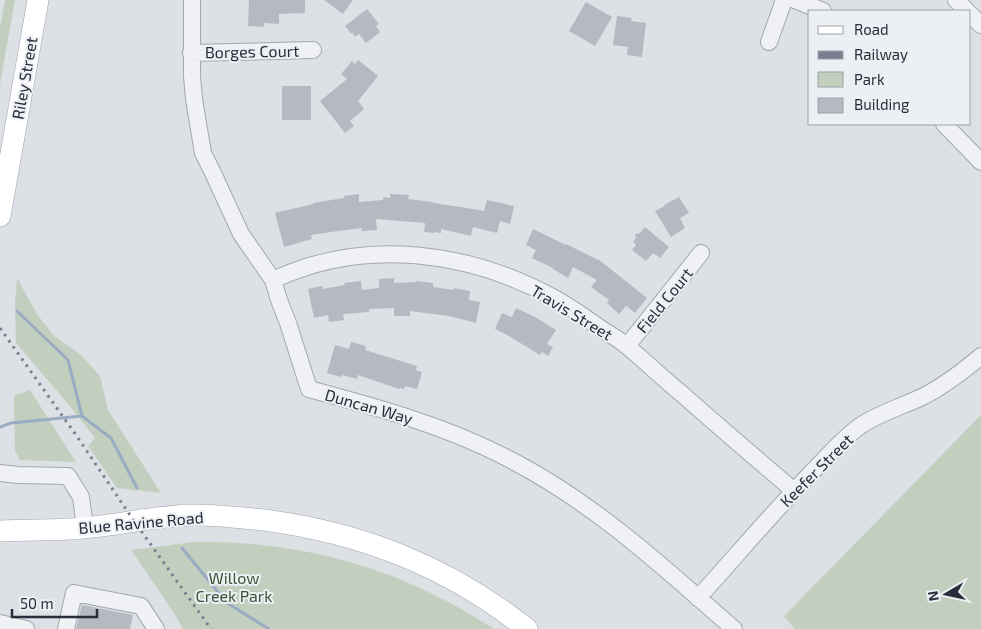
<svg xmlns="http://www.w3.org/2000/svg" width="981" height="629" viewBox="0 0 981 629" font-family="'Exo 2',sans-serif">
	<style>
		.green { fill: #c2cfbf }
		.lines { fill: none; stroke-linecap: round; stroke-linejoin: round }
		.stream { stroke: #9aacc3; stroke-width: 3 }
		.building { fill: #b5b9c2 }
		.minor-casing { stroke: #a3a7ae; stroke-width: 18 }
		.major-casing { stroke: #9da4b0; stroke-width: 22 }
		.minor { stroke: #eff1f4; stroke-width: 16 }
		.major { stroke: #fff; stroke-width: 21 }
		.rail { stroke: #787f8e; stroke-width: 3; stroke-dasharray: 2.5 5; stroke-linecap: butt }
		.labels { text-anchor: middle; dominant-baseline: central; stroke-width: 4; stroke-linejoin: round; paint-order: stroke }
		.street-label { font-size: 16px; fill: #282d3a; stroke: #eceff3 }
		.park-label { font-size: 16px; fill: #3a5536; stroke: #eceff3 }
	</style>
	<rect width="100%" height="100%" fill="#dde0e5"/>
	<path class="green" d="M 5,0 L 15,0 L 1,78 L 0,87 L 0,27 Z
		M 17,278 L 37,314 L 53,335 L 81,355 L 100,376 L 108,410 L 161,493 L 117,488 L 88,446 L 95,438 L 69,405 L 16,343 L 15,303 Z
		M 30,390 L 76,462 L 20,460 L 15,451 L 14,396 Z
		M 981,415 L 981,629 L 795,629 L 784,616 Z
		M 194,542 C 302,540 404,569 494,629 L 183,629 L 174,613 L 131,550 Z"/>
	<g class="lines">
		<path class="stream" d="M 17,311 L 68,360 L 82,416 L 111,438 L 137,488
			M 0,427 L 11,423 L 82,416
			M 182,548 L 222,597
			M 227,603 L 269,629"/>
	</g>
	<path class="building" d="M 249,0 L 305,0 L 305,13 L 279,14 L 279,24 L 264,23 L 264,27 L 248,26 Z
		M 324,0 L 353,0 L 343,14 Z
		M 586,2 L 612,17 L 595,46 L 569,31 Z
		M 367,9 L 379,24 L 376,26 L 380,32 L 366,43 L 359,34 L 355,37 L 352,32 L 351,34 L 345,26 Z
		M 617,16 L 632,18 L 631,21 L 646,23 L 642,57 L 627,55 L 628,47 L 613,45 Z
		M 358,60 L 378,76 L 358,101 L 364,109 L 350,121 L 354,126 L 345,133 L 320,101 L 347,79 L 341,74 L 352,61 L 355,64 Z
		M 282,86 L 311,86 L 311,120 L 282,120 Z
		M 359,194 L 359,202 L 383,200 L 383,197 L 390,198 L 390,194 L 409,195 L 408,199 L 433,202 L 433,203 L 461,207 L 484,211 L 487,200 L 514,206 L 510,224 L 500,221 L 497,233 L 473,227 L 471,236 L 441,229 L 441,233 L 434,232 L 434,233 L 424,232 L 425,223 L 376,219 L 377,230 L 362,231 L 362,228 L 338,231 L 311,235 L 312,239 L 284,247 L 275,213 L 313,204 L 313,203 L 344,198 L 344,196 Z
		M 679,197 L 689,213 L 680,218 L 685,228 L 671,237 L 655,211 L 665,206 L 664,205 Z
		M 645,227 L 669,247 L 660,258 L 653,253 L 646,261 L 632,250 L 636,245 L 633,242 L 636,238 L 635,234 L 640,233 Z
		M 533,229 L 566,245 L 566,244 L 598,260 L 598,259 L 647,298 L 635,313 L 626,306 L 619,314 L 607,303 L 609,300 L 591,287 L 597,280 L 573,267 L 568,278 L 553,269 L 553,268 L 532,258 L 536,250 L 526,245 Z
		M 394,278 L 394,283 L 416,282 L 416,281 L 433,283 L 433,287 L 454,290 L 454,288 L 470,291 L 469,300 L 480,302 L 476,323 L 449,316 L 410,311 L 410,316 L 394,316 L 394,308 L 369,309 L 369,312 L 343,314 L 344,320 L 329,322 L 328,315 L 314,318 L 308,289 L 322,286 L 323,289 L 345,285 L 344,283 L 361,281 L 362,290 L 379,288 L 379,279 Z
		M 516,308 L 535,317 L 556,330 L 547,344 L 553,347 L 548,356 L 542,352 L 540,355 L 507,335 L 495,329 L 502,313 L 512,317 Z
		M 351,342 L 366,346 L 365,350 L 417,366 L 416,370 L 422,372 L 417,389 L 405,386 L 404,389 L 400,388 L 399,389 L 358,375 L 357,379 L 342,375 L 341,377 L 327,373 L 335,345 L 349,349 Z
		M 82,605 L 133,615 L 130,629 L 76,629 Z"/>
	<g class="lines">
		<defs>
			<path id="minor" d="M 192,0 L 192,76 L 194,99 L 203,153 L 213,173 L 241,234 L 273,280 L 279,300 L 288,323 L 309,389 C 376,407 443,425 505,457 C 591,500 662,566 734,629
				M 795,0 L 823,11
				M 956,0 L 967,11
				M 970,14 L 981,25
				M 769,42 L 784,0
				M 191,53 L 313,50
				M 944,124 L 981,162
				M 273,280 C 365,237 469,251 556,299 C 572,308 586,318 600,328 C 610,334 620,340 628,347 C 647,363 664,379 682,394 C 719,427 757,459 794,491
				M 627,346 L 701,253
				M 0,473 L 18,475 L 68,476 L 81,497 L 85,528
				M 698,598 C 736,556 773,512 813,471 C 828,456 842,439 860,426 C 879,413 901,407 922,397 C 944,386 962,372 981,356
				M 0,623 L 26,629
				M 66,629 L 74,593 L 141,606 L 156,629"/>
			<path id="major" d="M 0,216 L 38,0
				M 0,531 C 28,529 55,531 83,528 C 121,525 158,515 196,515 C 219,515 242,518 264,520 C 363,533 449,567 527,629"/>
		</defs>
		<use href="#minor" class="minor-casing"/>
		<use href="#major" class="major-casing"/>
		<use href="#minor" class="minor"/>
		<use href="#major" class="major"/>
		<path class="rail" d="M 0,328 L 76,435 L 134,521 L 211,629"/>
	</g>
	<g class="labels">
		<g class="street-label">
			<text transform="translate(252 51) rotate(-1)">Borges Court</text>
			<text transform="translate(24 78) rotate(-80)">Riley Street</text>
			<text transform="translate(664 300) rotate(-51)">Field Court</text>
			<text transform="translate(572 312) rotate(31)">Travis Street</text>
			<text transform="translate(369 406) rotate(16)">Duncan Way</text>
			<text transform="translate(816 470) rotate(-45)">Keefer Street</text>
			<text transform="translate(141 522) rotate(-5)">Blue Ravine Road</text>
		</g>
		<g class="park-label">
			<text x="234" y="577">Willow<tspan x="234" dy="18">Creek Park</tspan></text>
		</g>
	</g>
	<rect x="808" y="10" width="162" height="115" fill="#eceff3" stroke="#9ea1a9"/>
	<rect x="818" y="26" width="25" height="8" fill="#ffffff" stroke="#9ea1a9"/>
	<text x="854" y="35" font-size="15" fill="#282d3a">Road</text>
	<rect x="818" y="51" width="25" height="8" fill="#787f8e" stroke="#9ea1a9"/>
	<text x="854" y="60" font-size="15" fill="#282d3a">Railway</text>
	<rect x="818" y="72" width="25" height="15" fill="#c2cfbf" stroke="#9ea1a9"/>
	<text x="854" y="85" font-size="15" fill="#282d3a">Park</text>
	<rect x="818" y="98" width="25" height="15" fill="#b5b9c2" stroke="#9ea1a9"/>
	<text x="854" y="110" font-size="15" fill="#282d3a">Building</text>
	<g transform="translate(946 594) rotate(261)" stroke="#eceff3" stroke-width="4" paint-order="stroke">
	<path d="M0-4L9 19L0 12L-9 19Z" fill="#282d3a"/>
	<text y="-8" font-size="14" font-weight="bold" text-anchor="middle" fill="#282d3a">N</text>
	</g>
	<path d="M12 609v8h85v-8" fill="none" stroke="#282d3a" stroke-width="2.5"/>
	<text x="20" y="609" font-size="15" fill="#282d3a" stroke="#eceff3" stroke-width="4" paint-order="stroke">50 m</text>
</svg>
